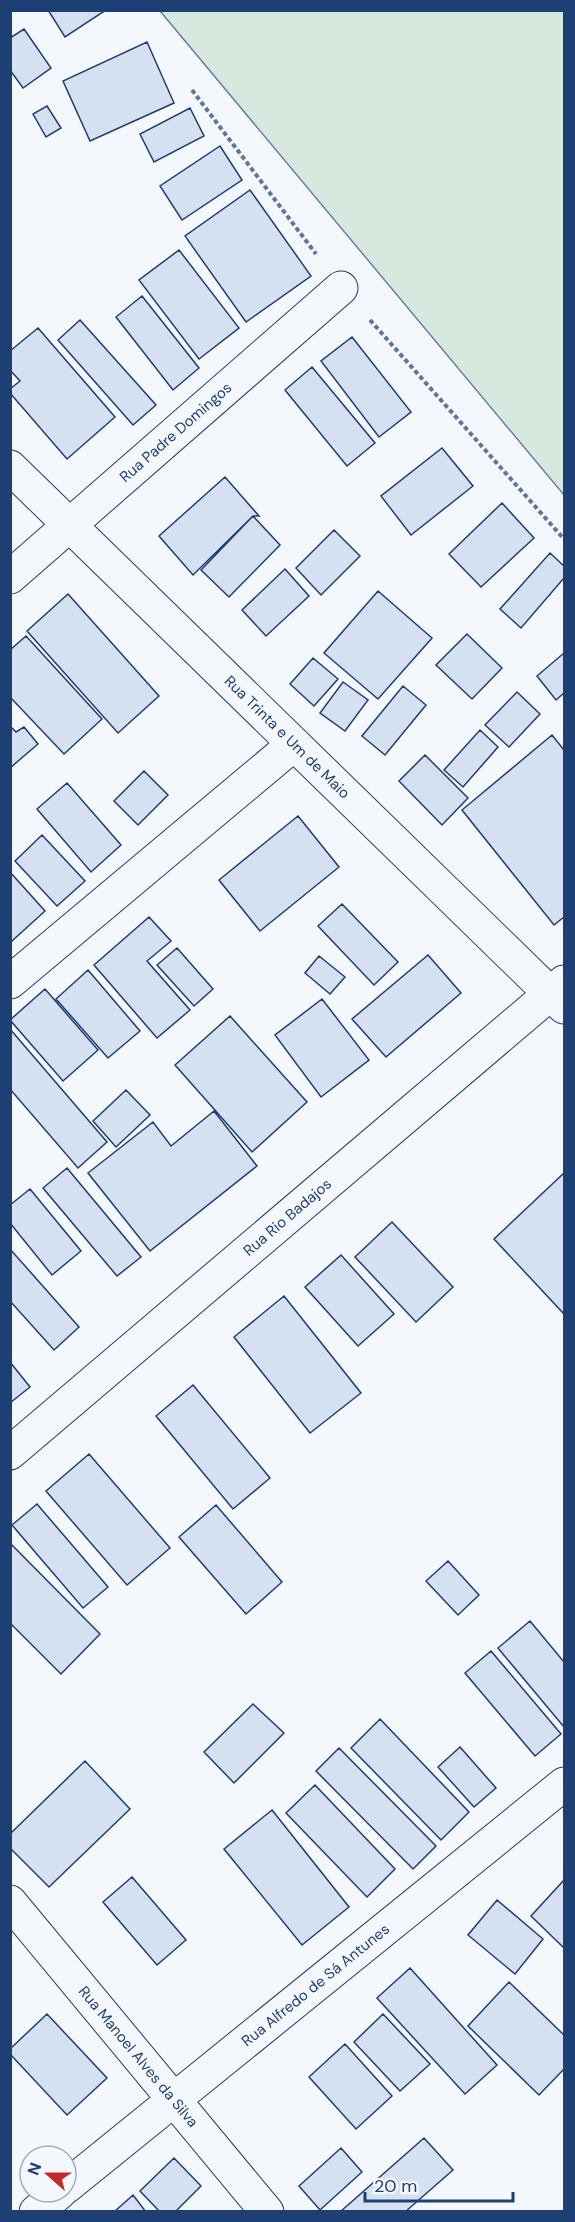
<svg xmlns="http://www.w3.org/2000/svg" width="575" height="2222" viewBox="0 0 575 2222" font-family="'DM Sans',sans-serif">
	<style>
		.green { fill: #d7e8df; stroke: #687fa3; stroke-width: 1.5 }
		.building { fill: #d5e0f0; stroke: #1d3f73; stroke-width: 1.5 }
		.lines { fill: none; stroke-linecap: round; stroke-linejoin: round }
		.minor-casing { stroke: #1d3f73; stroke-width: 35 }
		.path { stroke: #5e769c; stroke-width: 4; stroke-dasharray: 4.5 3; stroke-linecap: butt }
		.minor { stroke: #f4f7fb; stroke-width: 33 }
		.labels { text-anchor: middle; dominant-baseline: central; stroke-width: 4.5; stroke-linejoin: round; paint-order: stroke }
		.street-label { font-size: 15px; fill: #1d3f73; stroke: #f4f7fb }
	</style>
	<rect width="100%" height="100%" fill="#f4f7fb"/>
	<path class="green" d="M 160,11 L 564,11 L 564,495 Z"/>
	<path class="building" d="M 48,10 L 106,10 L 65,37 Z
		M 24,29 L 51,68 L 23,88 L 10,70 L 10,38 Z
		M 147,42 L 174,103 L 90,141 L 63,81 Z
		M 47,106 L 61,128 L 46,137 L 33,114 Z
		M 190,108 L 204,136 L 154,162 L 140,134 Z
		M 220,146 L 242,180 L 182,220 L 160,186 Z
		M 250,190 L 311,276 L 246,322 L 185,236 Z
		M 179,250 L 239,328 L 199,359 L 139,280 Z
		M 142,296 L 199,368 L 173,390 L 116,317 Z
		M 80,320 L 156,405 L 133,425 L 58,340 Z
		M 38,328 L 115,417 L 67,459 L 10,393 L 10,389 L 20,381 L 10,370 L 10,351 Z
		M 352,337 L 411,412 L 379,437 L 321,361 Z
		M 312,367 L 375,443 L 347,466 L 285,390 Z
		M 442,448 L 473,486 L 411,535 L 381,496 Z
		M 225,477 L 259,516 L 253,516 L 193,575 L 159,536 Z
		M 502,503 L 534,538 L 481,587 L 449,554 Z
		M 253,516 L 280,545 L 229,597 L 201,570 Z
		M 334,530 L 360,556 L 321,595 L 296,568 Z
		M 550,553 L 564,566 L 564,578 L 521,628 L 500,609 Z
		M 285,569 L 309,596 L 266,636 L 242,610 Z
		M 378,591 L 432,638 L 378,699 L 324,653 Z
		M 68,594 L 159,696 L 118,733 L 27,631 Z
		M 467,634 L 502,668 L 472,699 L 436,665 Z
		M 26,636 L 102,719 L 64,754 L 10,697 L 10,650 Z
		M 564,653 L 564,693 L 556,700 L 537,676 Z
		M 313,658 L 338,679 L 314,706 L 290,684 Z
		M 343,682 L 368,700 L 345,731 L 320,713 Z
		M 403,686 L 426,705 L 385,755 L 362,736 Z
		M 517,692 L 540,714 L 509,747 L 485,725 Z
		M 10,726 L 16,732 L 24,727 L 38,744 L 10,768 Z
		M 480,730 L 498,747 L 463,787 L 444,770 Z
		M 552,735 L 564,750 L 564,917 L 554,925 L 462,810 Z
		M 425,755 L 468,798 L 442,825 L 399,781 Z
		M 144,771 L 168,795 L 138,825 L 114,801 Z
		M 67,783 L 121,845 L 91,872 L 37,809 Z
		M 298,816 L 339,867 L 260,931 L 219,880 Z
		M 42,835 L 85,881 L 57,906 L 15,861 Z
		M 10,872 L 45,911 L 12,941 L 10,939 Z
		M 342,904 L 398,962 L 374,985 L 318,926 Z
		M 149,917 L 171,941 L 147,961 L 190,1010 L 157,1038 L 94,965 Z
		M 177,948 L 213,989 L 194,1006 L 157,965 Z
		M 428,955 L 461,993 L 386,1057 L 352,1019 Z
		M 319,956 L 345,977 L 330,994 L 305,973 Z
		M 88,970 L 140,1031 L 108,1058 L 56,999 Z
		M 45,989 L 98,1050 L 63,1081 L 10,1020 Z
		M 322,999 L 369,1060 L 321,1097 L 275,1035 Z
		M 230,1016 L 307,1102 L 252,1152 L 175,1065 Z
		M 10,1029 L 107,1142 L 78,1168 L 10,1089 Z
		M 126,1090 L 150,1115 L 116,1147 L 93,1121 Z
		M 214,1111 L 257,1166 L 150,1251 L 88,1173 L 153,1122 L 171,1146 Z
		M 67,1168 L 141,1257 L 117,1276 L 43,1188 Z
		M 564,1173 L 564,1314 L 494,1239 Z
		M 30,1189 L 81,1251 L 52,1275 L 10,1223 L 10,1205 Z
		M 392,1222 L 453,1287 L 416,1322 L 355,1257 Z
		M 10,1249 L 79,1327 L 54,1350 L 10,1301 Z
		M 341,1255 L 394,1314 L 358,1346 L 305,1287 Z
		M 284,1296 L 361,1393 L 310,1433 L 234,1337 Z
		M 10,1362 L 30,1387 L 10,1403 Z
		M 193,1385 L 270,1478 L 233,1509 L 156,1416 Z
		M 89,1454 L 170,1548 L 127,1585 L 46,1491 Z
		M 37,1504 L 108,1587 L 83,1608 L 12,1525 Z
		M 216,1505 L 282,1582 L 246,1614 L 179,1537 Z
		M 10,1543 L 100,1634 L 61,1674 L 10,1623 Z
		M 448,1561 L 479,1595 L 458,1615 L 426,1581 Z
		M 530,1621 L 564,1662 L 564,1727 L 498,1648 Z
		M 491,1651 L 561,1734 L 535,1756 L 465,1673 Z
		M 253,1704 L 284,1733 L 234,1783 L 204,1752 Z
		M 380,1719 L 469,1812 L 441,1840 L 351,1748 Z
		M 460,1747 L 496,1788 L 474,1807 L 438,1767 Z
		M 339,1748 L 436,1846 L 413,1869 L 316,1771 Z
		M 85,1761 L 130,1809 L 49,1887 L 10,1848 L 10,1834 Z
		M 315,1785 L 395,1869 L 367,1897 L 286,1813 Z
		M 272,1810 L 349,1907 L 302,1945 L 224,1849 Z
		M 132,1877 L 186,1940 L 157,1965 L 103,1902 Z
		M 564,1880 L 564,1948 L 531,1916 Z
		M 497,1900 L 543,1939 L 515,1974 L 468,1935 Z
		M 410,1968 L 497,2065 L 465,2094 L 377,1998 Z
		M 509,1982 L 564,2035 L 564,2069 L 539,2095 L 468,2026 Z
		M 47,2014 L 107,2078 L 67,2115 L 10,2054 L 10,2049 Z
		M 383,2014 L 430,2064 L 400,2091 L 354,2042 Z
		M 345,2044 L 392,2096 L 356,2129 L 309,2077 Z
		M 424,2138 L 453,2170 L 405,2212 L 340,2212 Z
		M 341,2148 L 362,2172 L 320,2210 L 299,2186 Z
		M 174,2158 L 201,2186 L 175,2212 L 160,2212 L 140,2191 Z
		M 133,2195 L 146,2212 L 114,2212 Z"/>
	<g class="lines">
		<defs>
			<g id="minor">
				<path id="s1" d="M 10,467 L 564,1007"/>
				<path id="s2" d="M 10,577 L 341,288"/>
				<path d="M 10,982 L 293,745"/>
				<path id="s3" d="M 10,1453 L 564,982"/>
				<path id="s4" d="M 10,1902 L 267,2212"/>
				<path id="s5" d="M 66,2187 L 564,1784"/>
				<path d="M 36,2212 L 60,2192"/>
			</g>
		</defs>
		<use href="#minor" class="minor-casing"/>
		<path class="path" d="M 192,90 L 316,254
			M 370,320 L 564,539"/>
		<use href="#minor" class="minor"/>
	</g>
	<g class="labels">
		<g class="street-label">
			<text stroke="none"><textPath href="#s2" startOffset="220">Rua Padre Domingos</textPath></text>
			<text stroke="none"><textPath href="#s1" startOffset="387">Rua Trinta e Um de Maio</textPath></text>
			<text stroke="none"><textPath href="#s3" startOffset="364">Rua Rio Badajos</textPath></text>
			<text stroke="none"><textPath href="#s5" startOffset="321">Rua Alfredo de Sá Antunes</textPath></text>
			<text stroke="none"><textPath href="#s4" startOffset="201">Rua Manoel Alves da Silva</textPath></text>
		</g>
	</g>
	<rect width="575" height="2222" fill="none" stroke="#1d3f73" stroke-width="24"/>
	<g transform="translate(48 2174) rotate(291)"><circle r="28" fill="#f4f7fb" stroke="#9eadc5" stroke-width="1.5"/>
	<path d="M0-4.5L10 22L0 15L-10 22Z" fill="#c62828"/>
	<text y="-9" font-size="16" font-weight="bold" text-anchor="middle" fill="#1d3f73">N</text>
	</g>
	<path d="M365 2192v9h148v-9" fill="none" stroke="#1d3f73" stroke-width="3"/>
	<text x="374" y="2192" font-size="18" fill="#1d3f73" stroke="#f4f7fb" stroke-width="4.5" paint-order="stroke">20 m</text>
</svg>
